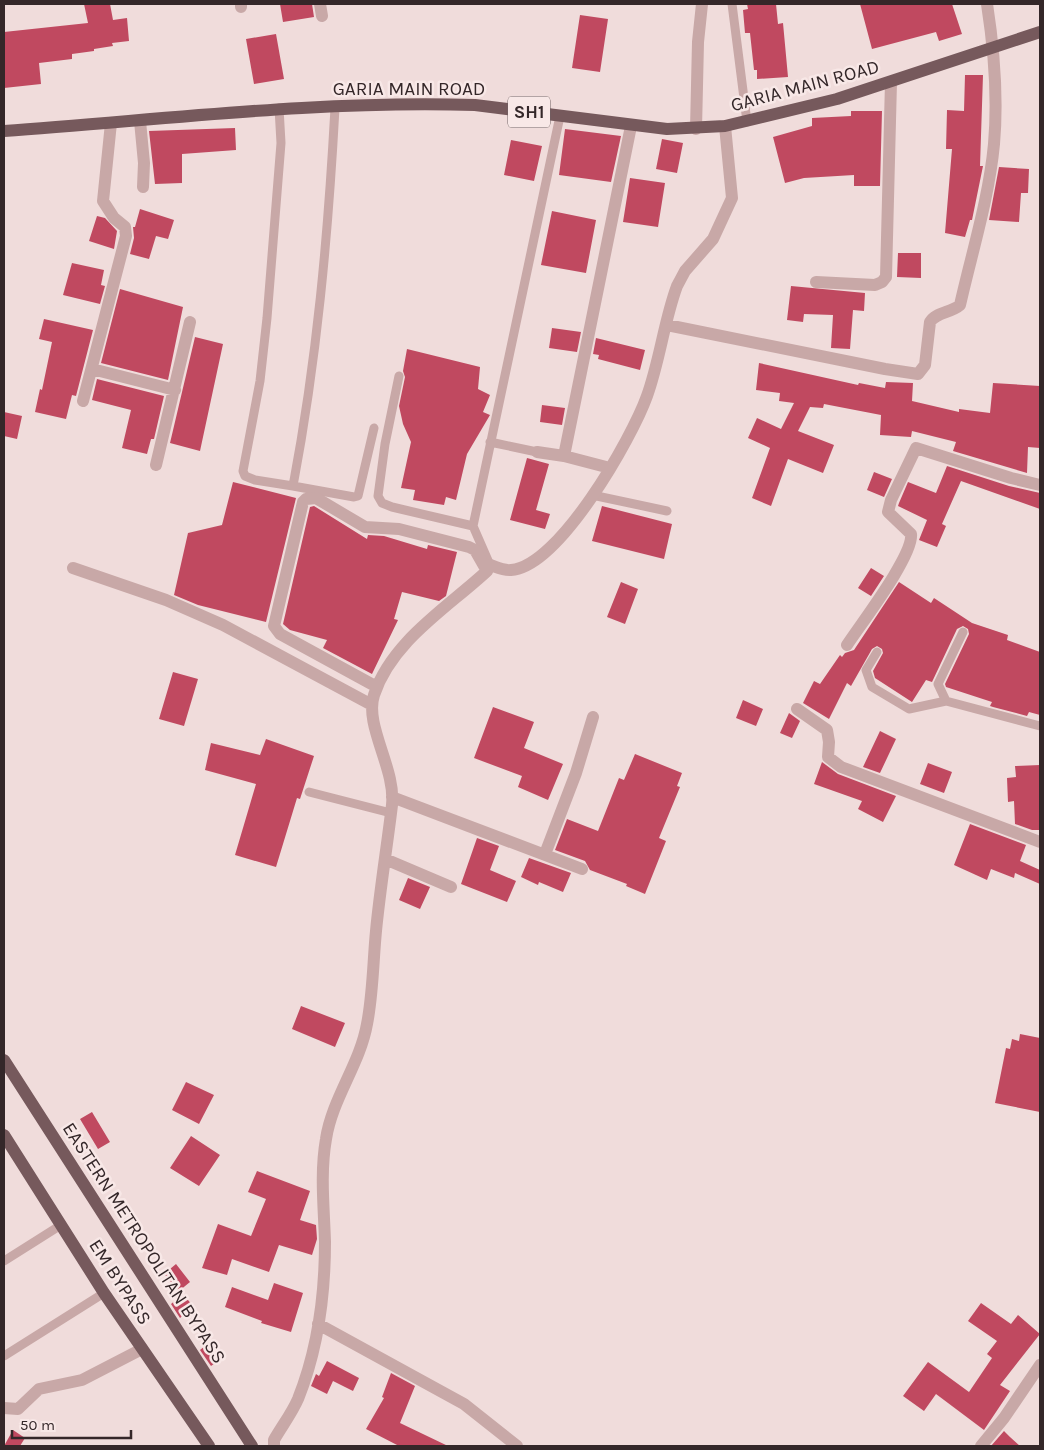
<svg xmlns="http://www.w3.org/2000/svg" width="1044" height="1450" viewBox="0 0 1044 1450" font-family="Karla,sans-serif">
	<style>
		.building { fill: #c04960 }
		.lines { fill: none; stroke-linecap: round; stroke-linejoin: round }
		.lane { stroke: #c8a8a7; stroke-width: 9 }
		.street { stroke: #c8a8a7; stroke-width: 12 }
		.primary { stroke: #76595c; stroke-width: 12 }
		.labels { text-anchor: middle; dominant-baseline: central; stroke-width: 5; stroke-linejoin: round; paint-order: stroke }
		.shield { fill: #f8e8e7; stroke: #6f6162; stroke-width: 1 }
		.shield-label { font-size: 18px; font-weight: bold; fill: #342729 }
		.street-label { font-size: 19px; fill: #342729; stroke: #f8e8e7 }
	</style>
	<rect width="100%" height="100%" fill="#f0dcdb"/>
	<path class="building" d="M 84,4 L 110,4 L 113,20 L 127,18 L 129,41 L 112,43 L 113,46 L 94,49 L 94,51 L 72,54 L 72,59 L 39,63 L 41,84 L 4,88 L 4,32 L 88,23 Z
		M 280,4 L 312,4 L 314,17 L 283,22 Z
		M 747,4 L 776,4 L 778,24 L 783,23 L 788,77 L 757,79 L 757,70 L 754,70 L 750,33 L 745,33 L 743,10 L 748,9 Z
		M 860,4 L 952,4 L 962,34 L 939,41 L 936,32 L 872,49 Z
		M 580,15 L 608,19 L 600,72 L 572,68 Z
		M 276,34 L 284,79 L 254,84 L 246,39 Z
		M 965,75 L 983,75 L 980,166 L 983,166 L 972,220 L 970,220 L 965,237 L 945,233 L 952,149 L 946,149 L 947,110 L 964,111 Z
		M 851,111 L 882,111 L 880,186 L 854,186 L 854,175 L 804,178 L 785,183 L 773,137 L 812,126 L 812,118 L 851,116 Z
		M 235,128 L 236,150 L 182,154 L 182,183 L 155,184 L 149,131 Z
		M 565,129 L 621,136 L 611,182 L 559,175 Z
		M 662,139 L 683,143 L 677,173 L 656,169 Z
		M 511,140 L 542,146 L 534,181 L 504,175 Z
		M 999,167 L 1029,169 L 1028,193 L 1021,193 L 1019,222 L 989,220 Z
		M 630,178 L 665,183 L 658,227 L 623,222 Z
		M 140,209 L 174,220 L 168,239 L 156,236 L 149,259 L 130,254 L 134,238 L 133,227 L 135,227 Z
		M 552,211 L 596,220 L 586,273 L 541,265 Z
		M 97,216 L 105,218 L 117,231 L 114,249 L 89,241 Z
		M 898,253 L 921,253 L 921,278 L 897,277 Z
		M 72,263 L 104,270 L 101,285 L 105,286 L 100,304 L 63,295 Z
		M 791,286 L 865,293 L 864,311 L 853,310 L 850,349 L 831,348 L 833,315 L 804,314 L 803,322 L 787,320 Z
		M 120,289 L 183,307 L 168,380 L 101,363 Z
		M 44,319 L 93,330 L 76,396 L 72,395 L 66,419 L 35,412 L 40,389 L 42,390 L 52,342 L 39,339 Z
		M 552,328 L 581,332 L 577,352 L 549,348 Z
		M 195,337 L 223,344 L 200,451 L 170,443 Z
		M 596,338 L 645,350 L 640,370 L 598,359 L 599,355 L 593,354 Z
		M 407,349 L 480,367 L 478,389 L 490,395 L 483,412 L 490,415 L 467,454 L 456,500 L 446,497 L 444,505 L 413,500 L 415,490 L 401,488 L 411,442 L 403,424 L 399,406 L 405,377 L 403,371 Z
		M 759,363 L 858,385 L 859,383 L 885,388 L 886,382 L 913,383 L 912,401 L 959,412 L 959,409 L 990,413 L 993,383 L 1040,386 L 1040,448 L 1028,447 L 1027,473 L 953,451 L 956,442 L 912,431 L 911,437 L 880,435 L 881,415 L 824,404 L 823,408 L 810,407 L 798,431 L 834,445 L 823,473 L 788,459 L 771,506 L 752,498 L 770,448 L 748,438 L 757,418 L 781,429 L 794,403 L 779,401 L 780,393 L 756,390 Z
		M 97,379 L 164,396 L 154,439 L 151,439 L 147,454 L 122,448 L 131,410 L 92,400 Z
		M 542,405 L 565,408 L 562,425 L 540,422 Z
		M 4,412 L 22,416 L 17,439 L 4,436 Z
		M 527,458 L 549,464 L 536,510 L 550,514 L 545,529 L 510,520 Z
		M 947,466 L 1009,486 L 1040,493 L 1040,509 L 961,481 L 942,524 L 946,526 L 937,547 L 919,540 L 927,520 L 898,506 L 899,503 L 908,482 L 936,493 Z
		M 874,472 L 892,479 L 884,497 L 867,490 Z
		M 233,482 L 296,498 L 266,622 L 198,605 L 174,595 L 188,533 L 222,525 Z
		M 314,506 L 367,539 L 368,535 L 384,536 L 427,549 L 428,545 L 457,552 L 446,596 L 439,601 L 402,592 L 394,619 L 398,620 L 372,674 L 323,648 L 327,640 L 290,630 L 283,624 L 310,507 Z
		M 602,506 L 672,524 L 664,559 L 592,541 Z
		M 871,568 L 884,576 L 871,596 L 858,588 Z
		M 621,582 L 638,589 L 625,624 L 607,617 Z
		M 899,582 L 931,603 L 934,598 L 972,623 L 1008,635 L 1007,640 L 1040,652 L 1040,715 L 1029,712 L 1027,716 L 993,707 L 990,706 L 992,702 L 946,687 L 945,684 L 969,634 L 968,629 L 963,626 L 957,629 L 932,682 L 926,680 L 912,702 L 875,678 L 873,671 L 883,653 L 882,649 L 877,646 L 872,649 L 851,686 L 847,683 L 829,719 L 803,703 L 814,681 L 820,684 L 840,655 L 842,657 L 845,653 L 854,650 Z
		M 173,672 L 198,679 L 184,726 L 159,719 Z
		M 743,700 L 763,709 L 756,726 L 736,718 Z
		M 493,707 L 534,722 L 524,748 L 563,764 L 548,800 L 518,787 L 522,776 L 474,758 Z
		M 789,713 L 800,721 L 792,738 L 780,733 Z
		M 880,731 L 896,739 L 880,773 L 863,767 Z
		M 266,739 L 314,756 L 300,799 L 297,798 L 276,867 L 235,855 L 256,784 L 205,770 L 211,743 L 260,755 Z
		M 635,754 L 682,773 L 677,786 L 680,787 L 659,838 L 666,841 L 645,894 L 626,886 L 627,884 L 590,870 L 585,861 L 555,850 L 567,819 L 598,831 L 619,778 L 624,780 Z
		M 822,762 L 838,774 L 896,796 L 883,822 L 858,809 L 862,801 L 814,784 Z
		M 928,763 L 952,772 L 944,793 L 920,784 Z
		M 1040,765 L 1040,830 L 1032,830 L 1015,824 L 1014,801 L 1008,802 L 1007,778 L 1016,777 L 1015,766 Z
		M 970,824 L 1026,845 L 1020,861 L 1040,870 L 1040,884 L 1015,873 L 1014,878 L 991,869 L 987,880 L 954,865 Z
		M 477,838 L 499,846 L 490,870 L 516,881 L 507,902 L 461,884 Z
		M 529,858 L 571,873 L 563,892 L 539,882 L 538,885 L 521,877 Z
		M 408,878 L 430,887 L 420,909 L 399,900 Z
		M 301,1006 L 345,1023 L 335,1047 L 292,1029 Z
		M 1020,1034 L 1040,1038 L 1040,1112 L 995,1103 L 1006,1048 L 1010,1049 L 1012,1039 L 1019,1041 Z
		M 186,1082 L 214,1095 L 199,1124 L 172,1110 Z
		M 92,1112 L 110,1142 L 98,1149 L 80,1119 Z
		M 191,1136 L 220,1155 L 199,1186 L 170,1168 Z
		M 257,1171 L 310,1191 L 300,1220 L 316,1225 L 317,1239 L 312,1255 L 279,1245 L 269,1272 L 232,1259 L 227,1275 L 202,1268 L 218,1224 L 251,1236 L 266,1199 L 248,1192 Z
		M 176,1264 L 190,1282 L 179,1291 L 164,1274 Z
		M 274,1283 L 303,1293 L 291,1332 L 261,1323 L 262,1321 L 225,1307 L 232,1287 L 268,1300 Z
		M 183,1294 L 193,1306 L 180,1318 L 171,1304 Z
		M 981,1303 L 1011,1324 L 1018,1315 L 1040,1334 L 1000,1385 L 1010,1391 L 984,1430 L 936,1394 L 924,1411 L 903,1396 L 928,1362 L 969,1392 L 992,1358 L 987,1354 L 997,1341 L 968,1321 Z
		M 210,1342 L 222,1358 L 211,1366 L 200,1350 Z
		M 327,1361 L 359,1378 L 353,1391 L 333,1381 L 327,1394 L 311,1386 L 316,1374 L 319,1376 Z
		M 391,1373 L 415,1386 L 400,1423 L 448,1446 L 399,1446 L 366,1429 L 384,1398 L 382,1397 Z
		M 13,1430 L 25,1438 L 20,1446 L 4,1446 Z
		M 1004,1431 L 1010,1437 L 1020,1446 L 991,1446 Z"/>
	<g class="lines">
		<path class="lane" d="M 732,4 L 747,122
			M 279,108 L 281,143 L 267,318 L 260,381 L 243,471 L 245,476 L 255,480 L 293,486 C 317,359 328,236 335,108
			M 399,376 L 385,444 L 378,496 L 382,503 L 392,507 L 473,526
			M 490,442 L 537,452
			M 293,486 L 354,497 L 358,496 L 374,428
			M 592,495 L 667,511
			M 490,565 L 473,526 L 560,116
			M 963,632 L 938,684 L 946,701 L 1040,726
			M 877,652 L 866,670 L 872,687 L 909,709 L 946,701
			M 309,792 L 391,813
			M 4,1261 L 61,1225
			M 4,1356 L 104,1293"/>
		<path class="street" d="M 241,4 L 241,7
			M 320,4 L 322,16
			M 140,121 L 144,163 L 143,187
			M 696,129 L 698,42 L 702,4
			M 816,282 L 875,285 L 882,282 L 886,277 L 891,82
			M 667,325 L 885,369 L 918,374 L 925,365 L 930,322 C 936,312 951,313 960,305 C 972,252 989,198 994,144 C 998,98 994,49 987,4
			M 92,369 L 175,390
			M 83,401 L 126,236 L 125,227 L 114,218 L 103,201 L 111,123
			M 537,452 L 564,456
			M 156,465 L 190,322
			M 610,468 L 564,456 L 631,126
			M 73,568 L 166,600 L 223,625 L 372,705
			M 847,645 C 860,625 914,555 911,534 L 888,512 L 891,500 L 916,448 L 1011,478 L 1040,485
			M 377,687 L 280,634 L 274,626 L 303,502 L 306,499 L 316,498 L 365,527 L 399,529 L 469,547 L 475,550 L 487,571
			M 797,709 L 827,730 L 829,742 L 828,757 L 841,767 L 1040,842
			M 392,797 L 582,869
			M 545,854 L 576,773 L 593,717
			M 385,859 L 451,887
			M 318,1324 L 464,1404 L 517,1446
			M 4,1408 L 18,1409 L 39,1389 L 82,1380 L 142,1349
			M 274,1446 L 274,1440 C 282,1426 292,1413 298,1399 C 318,1349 325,1296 325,1242 C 324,1208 320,1173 326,1139 C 332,1099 360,1064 367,1024 C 373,994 373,962 376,931 C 380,889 387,847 392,805 C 396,769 364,725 374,695 C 392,641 447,608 487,571 L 490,565 C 496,567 504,571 511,570 C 559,567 632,438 647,396 C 660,360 664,321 677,286 L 685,271 L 713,239 L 732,198 L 725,126
			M 981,1446 L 1004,1418 L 1040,1365"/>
		<path class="primary" d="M 4,131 C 161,120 318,100 475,105 L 667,129 L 725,126 L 837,99 L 1040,32
			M 4,1060 L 252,1446
			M 4,1135 L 104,1293 L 209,1446"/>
	</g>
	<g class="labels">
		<rect class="shield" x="508" y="96.5" width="42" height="31" rx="4"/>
		<g class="shield-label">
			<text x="529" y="112">SH1</text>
		</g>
		<g class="street-label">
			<text transform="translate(805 86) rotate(-15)">GARIA MAIN ROAD</text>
			<text x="409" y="89">GARIA MAIN ROAD</text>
			<text transform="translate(144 1243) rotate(57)">EASTERN METROPOLITAN BYPASS</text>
			<text transform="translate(120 1282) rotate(57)">EM BYPASS</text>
		</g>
	</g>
	<rect width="1044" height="1450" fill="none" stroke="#342729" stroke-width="10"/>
	<path d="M12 1430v8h119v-8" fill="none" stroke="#342729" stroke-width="2.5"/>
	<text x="20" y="1430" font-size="15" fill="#342729" stroke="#f8e8e7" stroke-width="4" paint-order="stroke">50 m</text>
</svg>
